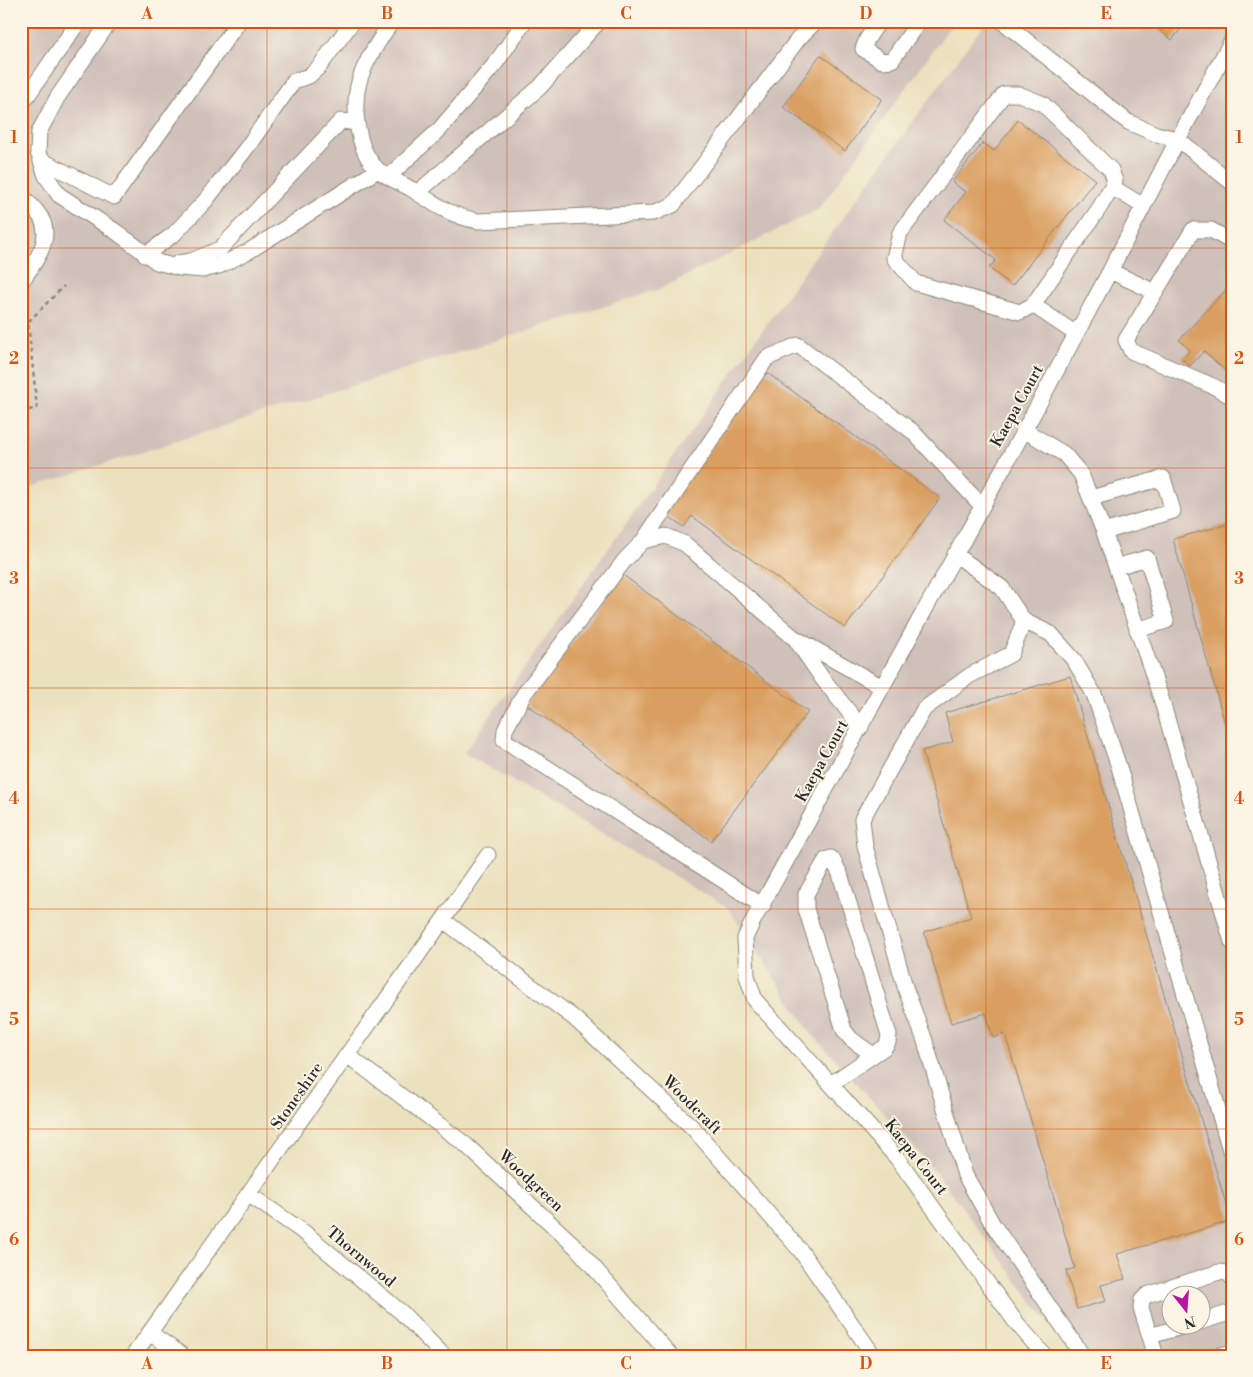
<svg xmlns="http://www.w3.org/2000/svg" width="1253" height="1377" viewBox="0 0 1253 1377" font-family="'Libre Bodoni',serif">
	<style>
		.industrial { fill: #cfc0ba; fill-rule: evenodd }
		.building { fill: #d99f61 }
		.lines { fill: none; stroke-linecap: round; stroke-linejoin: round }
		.minor-casing { stroke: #8a8674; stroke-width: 17 }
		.path { stroke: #8a8674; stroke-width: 2.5; stroke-dasharray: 4 4; stroke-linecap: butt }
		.minor { stroke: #fff; stroke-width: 15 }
		.grid { fill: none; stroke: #d5540f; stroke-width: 1; stroke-opacity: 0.55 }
		.labels { text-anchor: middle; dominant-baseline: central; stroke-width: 4; stroke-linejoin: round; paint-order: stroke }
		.street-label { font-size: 16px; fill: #2b2b2b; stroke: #fcf5e5 }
		.neatline { fill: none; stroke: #d5540f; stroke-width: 2 }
		.grid-label { font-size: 16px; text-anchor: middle; font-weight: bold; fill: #d5540f }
	</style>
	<rect width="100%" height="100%" fill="#fcf5e5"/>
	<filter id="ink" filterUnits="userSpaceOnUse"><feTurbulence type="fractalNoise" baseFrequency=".02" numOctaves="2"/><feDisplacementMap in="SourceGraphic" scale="10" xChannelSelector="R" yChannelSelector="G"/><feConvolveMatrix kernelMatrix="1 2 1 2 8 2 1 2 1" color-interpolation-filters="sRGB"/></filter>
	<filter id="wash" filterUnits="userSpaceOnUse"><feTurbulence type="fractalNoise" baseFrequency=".0096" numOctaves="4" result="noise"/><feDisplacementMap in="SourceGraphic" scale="20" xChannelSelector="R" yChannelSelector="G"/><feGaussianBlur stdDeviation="1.12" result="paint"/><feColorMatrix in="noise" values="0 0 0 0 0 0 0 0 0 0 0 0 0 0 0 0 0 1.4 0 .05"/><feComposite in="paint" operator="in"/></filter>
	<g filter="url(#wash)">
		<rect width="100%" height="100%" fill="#eae1be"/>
		<path class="industrial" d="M 21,21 L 954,21 L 819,209 L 660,289 L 21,490 Z
			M 986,21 L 1232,21 L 1232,1356 L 1072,1356 L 1066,1346 L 931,1166 L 811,1033 L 727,907 L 464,753 L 808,266 ZM 1170,1294 L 1200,1294 L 1200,1324 L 1170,1324 Z"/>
		<g id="blocks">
			<path class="building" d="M 1149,21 L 1187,21 L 1172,40 Z
				M 820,55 L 882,99 L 845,151 L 783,107 Z
				M 1018,120 L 1095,180 L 1012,286 L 989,268 L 996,260 L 944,220 L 966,192 L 952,182 L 983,143 L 994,151 Z
				M 1232,283 L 1232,377 L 1204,351 L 1190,366 L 1182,359 L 1190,350 L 1179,340 Z
				M 766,372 L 940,498 L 845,628 L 692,516 L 684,527 L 664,513 Z
				M 1232,523 L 1232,745 L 1231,745 L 1173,539 Z
				M 623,575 L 808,712 L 711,841 L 526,704 Z
				M 1070,676 L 1231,1221 L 1117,1254 L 1125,1279 L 1101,1285 L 1106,1301 L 1077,1309 L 1066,1271 L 1075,1268 L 1005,1034 L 993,1038 L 986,1013 L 951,1023 L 924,932 L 971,917 L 922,751 L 953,742 L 945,713 Z"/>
		</g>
	</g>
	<g filter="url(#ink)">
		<use href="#blocks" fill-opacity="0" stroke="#8a8674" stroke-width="1"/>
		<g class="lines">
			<defs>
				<path id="minor" d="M 110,21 L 57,98 L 39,132 L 38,152 L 46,176 L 59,195 L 115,231 L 157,262 L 180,268 L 203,270 L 219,266 L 249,251 L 378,170
					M 392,21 C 380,39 365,61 359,82 C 352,108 357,150 377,169 C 385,177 403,184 413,190 C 436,205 451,216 478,221 L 653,213 L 673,205 L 799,38 L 816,21
					M 879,21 L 867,39 L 863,49 L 882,61 L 892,60 L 919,21
					M 1002,21 L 1128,122 L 1156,134 L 1178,139 L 1232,183
					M 1004,94 L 1019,94 L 1043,104 L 1111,170 L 1115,181 L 1100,207 L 1033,305 L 1020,312 L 916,283 L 894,258 L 900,233 Z
					M 21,105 L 79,21
					M 41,160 L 114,197 L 239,21
					M 389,176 L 439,130 L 495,64 L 525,21
					M 1112,187 L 1143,206
					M 417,193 L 540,87 L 599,21
					M 21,194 C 26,201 32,206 37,212 C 57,236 35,262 21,282
					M 1232,242 L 1211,230 L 1193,230 L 1126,340 L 1131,351 L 1215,387 L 1232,397
					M 145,255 L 174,234 L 206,200 L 245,150 L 294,81 L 309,76 L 319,67 L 353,21
					M 178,263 L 191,261 L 220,249 L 341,121 L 357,123
					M 1110,271 L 1155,292
					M 1033,305 L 1076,334
					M 1024,430 L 1064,454 L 1081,474 L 1104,532 L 1161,698 L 1232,942
					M 1091,498 L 1163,478 L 1173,511 L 1104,532
					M 643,541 L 767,358 L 798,345 L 912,431 L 981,505
					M 955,554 L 1002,588 L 1024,621 L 1011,654 L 969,676 L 924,709 L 862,819 L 865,846 L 906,990 L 924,1038 L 965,1175 L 992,1223 L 1083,1356
					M 1116,567 L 1147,558 L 1166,621 L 1137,630
					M 1024,621 L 1051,634 L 1074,660 L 1094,694 L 1119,767 L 1232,1157
					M 796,640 L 822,678 L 861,727
					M 763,906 L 504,740 L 505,730 L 524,694 L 624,561 L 643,541 L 666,536 L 685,544 L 793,637 L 882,687
					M 443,920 L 574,1018 L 693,1128 L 800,1250 L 874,1356
					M 347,1055 L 466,1145 L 576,1247 L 671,1356
					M 831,1084 L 885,1047 L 888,1042 L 889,1035 L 840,874 L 833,860 L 831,858 L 826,860 L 806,894 L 806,909 L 844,1030 L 851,1039 L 873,1055
					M 248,1194 L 305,1233 L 401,1312 L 444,1356
					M 1200,1322 L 1232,1312
					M 150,1333 L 183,1356
					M 1150,1336 L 1191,1324
					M 133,1356 L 443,920 L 488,855
					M 1045,1356 L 1015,1321 L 897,1158 L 755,1000 L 747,976 L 745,938 L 754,919 L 1037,407 L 1110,271 L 1178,139 L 1232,40
					M 1156,1356 L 1141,1308 L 1142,1300 L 1147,1295 L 1219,1272 L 1228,1273 L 1232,1278
					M 1218,1356 L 1232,1352"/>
			</defs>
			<use href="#minor" class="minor-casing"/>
			<path class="path" d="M 21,412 L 37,408 L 28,322 L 64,286"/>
			<use href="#minor" class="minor"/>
		</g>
	</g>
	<path class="grid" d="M 267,21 L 267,1356M 507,21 L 507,1356M 746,21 L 746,1356M 986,21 L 986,1356M 21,248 L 1232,248M 21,468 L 1232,468M 21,688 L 1232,688M 21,909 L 1232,909M 21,1129 L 1232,1129"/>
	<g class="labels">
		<g class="street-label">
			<text transform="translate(1017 406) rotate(-61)">Kaepa Court</text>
			<text transform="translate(822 761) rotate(-61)">Kaepa Court</text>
			<text transform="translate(297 1096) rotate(-55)">Stoneshire</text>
			<text transform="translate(692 1105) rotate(45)">Woodcraft</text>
			<text transform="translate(916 1157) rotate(52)">Kaepa Court</text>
			<text transform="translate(531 1181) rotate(43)">Woodgreen</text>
			<text transform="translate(361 1257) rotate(40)">Thornwood</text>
		</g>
	</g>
	<rect width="1253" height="1377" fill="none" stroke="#fcf5e5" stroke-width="55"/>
	<g transform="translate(1186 1310) rotate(163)"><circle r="24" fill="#fcf5e5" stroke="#a8a49b"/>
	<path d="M0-4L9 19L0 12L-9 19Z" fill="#b5179e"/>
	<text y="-8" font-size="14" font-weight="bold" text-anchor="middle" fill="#2b2b2b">N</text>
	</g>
	<rect x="28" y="28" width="1198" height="1322" class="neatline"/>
	<g class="grid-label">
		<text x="147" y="19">A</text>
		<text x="387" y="19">B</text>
		<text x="626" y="19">C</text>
		<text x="866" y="19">D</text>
		<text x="1106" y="19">E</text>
		<text x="14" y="143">1</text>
		<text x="1239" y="143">1</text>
		<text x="14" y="364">2</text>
		<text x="1239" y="364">2</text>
		<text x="14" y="584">3</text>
		<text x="1239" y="584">3</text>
		<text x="14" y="804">4</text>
		<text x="1239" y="804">4</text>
		<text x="14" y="1025">5</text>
		<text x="1239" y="1025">5</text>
		<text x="14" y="1245">6</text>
		<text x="1239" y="1245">6</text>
		<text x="147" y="1369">A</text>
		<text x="387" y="1369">B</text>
		<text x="626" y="1369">C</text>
		<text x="866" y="1369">D</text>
		<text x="1106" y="1369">E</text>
	</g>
</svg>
